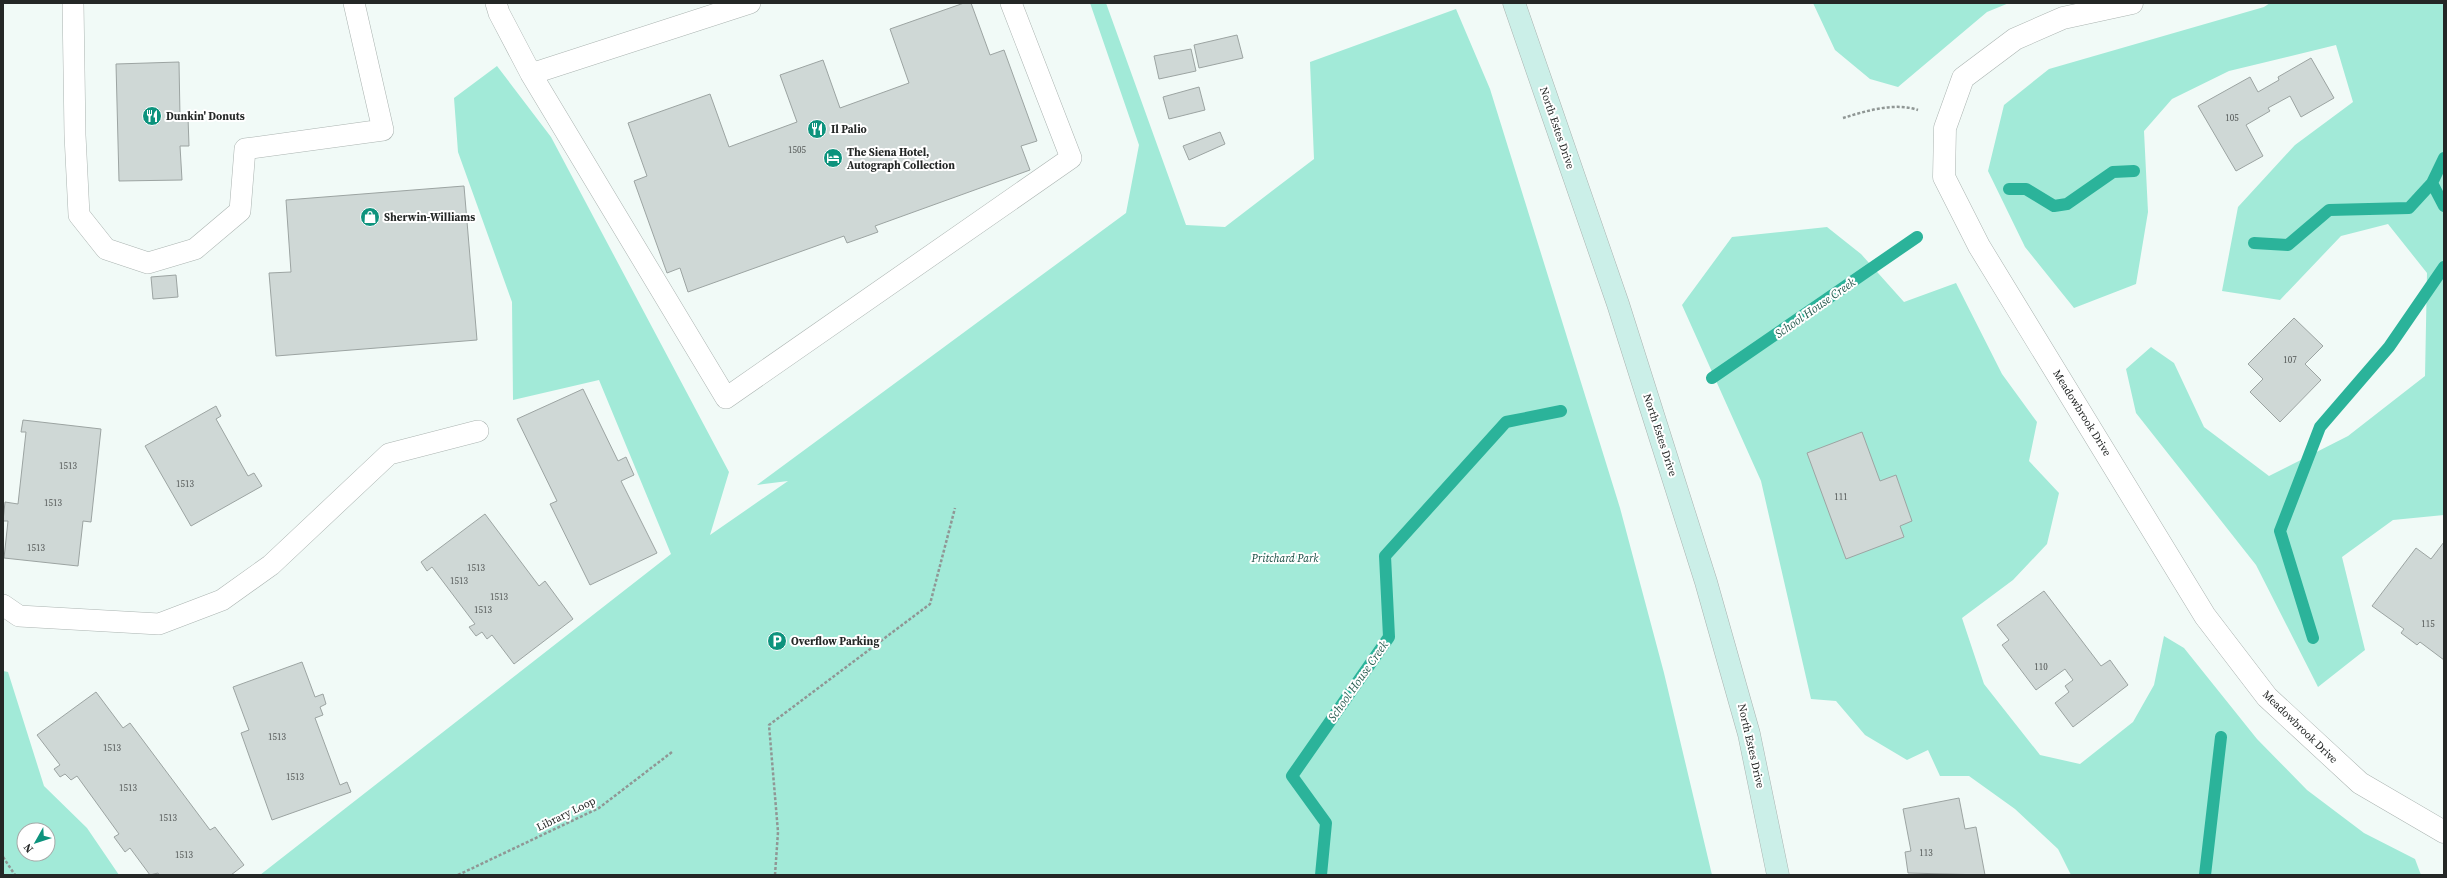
<svg xmlns="http://www.w3.org/2000/svg" width="2447" height="878" viewBox="0 0 2447 878" font-family="'Source Serif 4',serif">
	<style>
		.green { fill: #a2ead8; fill-rule: evenodd }
		.lines { fill: none; stroke-linecap: round; stroke-linejoin: round }
		.stream { stroke: #2bb39a; stroke-width: 12 }
		.building { fill: #cfd8d6; stroke: #9ca4a2 }
		.lane-casing { stroke: #abb4b1; stroke-width: 22 }
		.street-casing { stroke: #abb4b1; stroke-width: 23 }
		.secondary-casing { stroke: #abb4b1; stroke-width: 23 }
		.path { stroke: #909795; stroke-width: 2.5; stroke-dasharray: 3 2; stroke-linecap: butt }
		.lane { stroke: #fff; stroke-width: 21 }
		.street { stroke: #fff; stroke-width: 22 }
		.secondary { stroke: #cbefe8; stroke-width: 22 }
		.labels { text-anchor: middle; dominant-baseline: central; stroke-width: 4; stroke-linejoin: round; paint-order: stroke }
		.number-label { font-size: 9px; fill: #4f5352 }
		.poi-label { font-size: 11px; font-weight: bold; fill: #242726; stroke: #fff; text-anchor: start }
		.street-label { font-size: 11px; fill: #242726; stroke: #fff }
		.park-label { font-size: 11px; font-style: italic; fill: #11483d; stroke: #fff }
		.water-label { font-size: 12px; font-style: italic; fill: #295d51; stroke: #fff }
	</style>
	<rect width="100%" height="100%" fill="#f1faf7"/>
	<path class="green" d="M 1090,3 L 1106,3 L 1186,225 L 1225,227 L 1314,159 L 1310,62 L 1456,9 L 1490,89 L 1620,508 L 1664,673 L 1712,875 L 260,875 L 671,554 L 599,380 L 513,400 L 512,302 L 458,152 L 454,98 L 497,66 L 551,137 L 729,472 L 710,535 L 788,481 L 757,485 L 1126,213 L 1139,145 Z
		M 1813,3 L 2009,3 L 1987,12 L 1898,87 L 1870,79 L 1835,50 Z
		M 2270,3 L 2444,3 L 2444,515 L 2393,520 L 2342,557 L 2365,650 L 2318,687 L 2256,565 L 2136,413 L 2126,369 L 2151,347 L 2174,363 L 2204,427 L 2269,476 L 2348,436 L 2425,376 L 2427,273 L 2388,224 L 2341,236 L 2280,300 L 2222,291 L 2238,207 L 2295,145 L 2353,102 L 2336,45 L 2229,71 L 2172,99 L 2144,131 L 2148,212 L 2136,284 L 2074,308 L 2025,247 L 1988,171 L 2004,105 L 2049,69 L 2264,7 Z
		M 1827,227 L 1861,254 L 1904,302 L 1956,283 L 2002,374 L 2037,422 L 2029,461 L 2059,493 L 2047,544 L 2013,580 L 1962,618 L 1984,684 L 2040,755 L 2080,764 L 2133,722 L 2154,685 L 2164,636 L 2184,648 L 2257,739 L 2307,790 L 2364,833 L 2415,859 L 2421,875 L 2071,875 L 2058,849 L 2015,809 L 1969,776 L 1940,776 L 1928,750 L 1907,760 L 1865,735 L 1836,701 L 1811,699 L 1761,481 L 1682,305 L 1732,237 Z
		M 3,671 L 8,672 L 44,786 L 87,828 L 119,875 L 3,875 ZM 24,830 L 48,830 L 48,854 L 24,854 Z"/>
	<g class="lines">
		<path class="stream" d="M 2432,183 L 2444,206
			M 2009,189 L 2026,189 L 2054,206 L 2067,204 L 2113,172 L 2134,171
			M 2254,243 L 2288,245 L 2329,210 L 2409,208 L 2432,183 L 2444,158
			M 1712,378 L 1917,237
			M 2313,638 L 2280,531 L 2320,427 L 2389,347 L 2444,267
			M 1321,875 L 1326,823 L 1292,776 L 1389,637 L 1385,556 L 1506,422 L 1561,411
			M 2205,875 L 2221,737"/>
	</g>
	<path class="building" d="M 964,3 L 971,3 L 990,55 L 1004,50 L 1037,141 L 1021,146 L 1030,170 L 875,226 L 878,232 L 847,243 L 844,236 L 688,292 L 680,268 L 667,273 L 634,181 L 647,176 L 628,123 L 710,94 L 729,147 L 797,122 L 780,75 L 823,60 L 840,108 L 909,83 L 890,29 Z
		M 1237,35 L 1243,58 L 1199,68 L 1194,45 Z
		M 1191,49 L 1196,71 L 1159,79 L 1154,56 Z
		M 2311,58 L 2334,98 L 2301,117 L 2290,96 L 2268,108 L 2270,111 L 2246,125 L 2263,156 L 2236,171 L 2198,106 L 2250,77 L 2258,92 L 2279,80 L 2278,77 Z
		M 179,62 L 180,117 L 188,117 L 189,146 L 180,146 L 182,180 L 119,181 L 116,64 Z
		M 1199,87 L 1205,110 L 1169,119 L 1163,97 Z
		M 1220,132 L 1225,144 L 1189,160 L 1183,146 Z
		M 464,186 L 477,340 L 276,356 L 269,273 L 291,272 L 286,200 Z
		M 176,275 L 178,297 L 153,299 L 151,277 Z
		M 2294,318 L 2323,346 L 2305,364 L 2321,380 L 2280,422 L 2250,392 L 2263,379 L 2248,364 Z
		M 583,389 L 618,461 L 626,457 L 634,475 L 621,481 L 657,553 L 590,585 L 550,504 L 557,501 L 517,419 Z
		M 216,406 L 221,416 L 216,419 L 248,476 L 254,473 L 262,486 L 191,526 L 145,446 Z
		M 23,420 L 101,429 L 91,522 L 83,521 L 78,566 L 4,558 L 8,521 L 3,521 L 5,502 L 18,504 L 26,432 L 21,432 Z
		M 1862,432 L 1880,481 L 1896,475 L 1912,521 L 1900,526 L 1904,537 L 1846,559 L 1807,453 Z
		M 485,514 L 539,586 L 545,581 L 573,619 L 514,664 L 492,635 L 487,639 L 482,632 L 476,636 L 469,627 L 475,624 L 432,567 L 427,571 L 421,562 Z
		M 2444,542 L 2444,660 L 2420,642 L 2417,645 L 2401,633 L 2404,629 L 2372,606 L 2416,548 L 2431,559 Z
		M 2044,591 L 2101,666 L 2110,660 L 2128,685 L 2073,727 L 2055,703 L 2069,692 L 2065,686 L 2073,680 L 2065,669 L 2036,690 L 2002,645 L 2009,640 L 1997,625 Z
		M 302,662 L 315,697 L 323,694 L 326,704 L 320,707 L 323,715 L 315,718 L 340,785 L 347,782 L 351,792 L 272,820 L 241,733 L 249,730 L 233,687 Z
		M 96,692 L 123,728 L 130,723 L 210,830 L 215,827 L 244,865 L 231,875 L 159,875 L 158,873 L 150,875 L 130,848 L 125,852 L 114,837 L 119,834 L 77,776 L 71,780 L 65,774 L 60,777 L 54,769 L 60,765 L 37,735 Z
		M 1959,798 L 1965,829 L 1976,827 L 1985,875 L 1908,873 L 1905,852 L 1911,851 L 1903,809 Z"/>
	<g class="lines">
		<defs>
			<path id="lane" d="M 73,3 L 75,135 L 79,215 L 106,249 L 148,263 L 195,249 L 240,211 L 245,149 L 383,130 L 354,3
				M 496,3 L 499,13 L 531,74 L 726,398 L 1071,158 L 1011,3
				M 531,74 L 750,3
				M 3,605 L 19,616 L 159,624 L 222,600 L 271,565 L 389,454 L 478,431"/>
			<path id="street" d="M 2132,3 L 2063,18 L 2015,39 L 1963,78 L 1945,128 L 1944,177 L 1979,246 L 2205,616 L 2267,697 L 2360,783 L 2444,832"/>
			<path id="secondary" d="M 1514,3 L 1618,304 L 1706,582 L 1749,734 L 1778,875"/>
		</defs>
		<use href="#lane" class="lane-casing"/>
		<use href="#street" class="street-casing"/>
		<use href="#secondary" class="secondary-casing"/>
		<path class="path" d="M 1843,118 C 1866,111 1894,102 1918,110
			M 3,857 L 15,875
			M 458,875 L 599,808 L 672,752
			M 775,875 L 778,832 L 769,725 L 930,604 L 955,508"/>
		<use href="#lane" class="lane"/>
		<use href="#street" class="street"/>
		<use href="#secondary" class="secondary"/>
	</g>
	<defs>
		<symbol id="restaurant-disc" viewBox="-11 -11 22 22"><circle r="9.5" fill="#0d937d" stroke="#fff"/><path d="M-5-6h1v4h1v-4h1v4h1v-4h1v5L-1.5 .5V6h-2V.5L-5-1ZM5-6V6H3V1.5H1.5Q1.5-4 5-6Z" fill="#fff"/></symbol>
		<symbol id="hotel-disc" viewBox="-11 -11 22 22"><circle r="9.5" fill="#0d937d" stroke="#fff"/><path d="M-6-4.5h1.5V1H6V5H4.5V3h-9V5H-6ZM-4 0a1.8 1.8 0 1 1 3.6 0ZM.5 0V-2.5h3Q6-2.5 6 0Z" fill="#fff"/></symbol>
		<symbol id="shop-disc" viewBox="-11 -11 22 22"><circle r="9.5" fill="#0d937d" stroke="#fff"/><path d="M-5-2.5h2.3a2.7 3.5 0 0 1 5.4 0H5L5.5 6h-11ZM-1.5-2.5h3a1.5 2.3 0 0 0-3 0Z" fill="#fff"/></symbol>
		<symbol id="parking-disc" viewBox="-11 -11 22 22"><circle r="9.5" fill="#0d937d" stroke="#fff"/><path d="M-3.5-5.5H1a3.5 3.5 0 0 1 0 7H-1V5.5H-3.5ZM-1-3.4V-.6H.8a1.4 1.4 0 0 0 0-2.8Z" fill="#fff"/></symbol>
	</defs>
	<g fill-rule="evenodd">
		<use href="#restaurant-disc" x="141" y="105" width="22" height="22"/>
		<use href="#restaurant-disc" x="806" y="118" width="22" height="22"/>
		<use href="#hotel-disc" x="822" y="147" width="22" height="22"/>
		<use href="#shop-disc" x="359" y="206" width="22" height="22"/>
		<use href="#parking-disc" x="766" y="630" width="22" height="22"/>
	</g>
	<g class="labels">
		<g class="number-label">
			<text x="2232" y="118">105</text>
			<text x="797" y="150">1505</text>
			<text x="2290" y="360">107</text>
			<text x="68" y="466">1513</text>
			<text x="185" y="484">1513</text>
			<text x="1841" y="497">111</text>
			<text x="53" y="503">1513</text>
			<text x="36" y="548">1513</text>
			<text x="476" y="568">1513</text>
			<text x="459" y="581">1513</text>
			<text x="499" y="597">1513</text>
			<text x="483" y="610">1513</text>
			<text x="2428" y="624">115</text>
			<text x="2041" y="667">110</text>
			<text x="277" y="737">1513</text>
			<text x="112" y="748">1513</text>
			<text x="295" y="777">1513</text>
			<text x="128" y="788">1513</text>
			<text x="168" y="818">1513</text>
			<text x="1926" y="853">113</text>
			<text x="184" y="855">1513</text>
		</g>
		<g class="poi-label">
			<text x="166" y="116">Dunkin' Donuts</text>
			<text x="831" y="129">Il Palio</text>
			<text x="847" y="152">The Siena Hotel,<tspan x="847" dy="13">Autograph Collection</tspan></text>
			<text x="384" y="217">Sherwin-Williams</text>
			<text x="791" y="641">Overflow Parking</text>
		</g>
		<g class="street-label">
			<text transform="translate(1557 128) rotate(71)">North Estes Drive</text>
			<text transform="translate(2082 413) rotate(58)">Meadowbrook Drive</text>
			<text transform="translate(1660 435) rotate(72)">North Estes Drive</text>
			<text transform="translate(2300 727) rotate(44)">Meadowbrook Drive</text>
			<text transform="translate(1751 746) rotate(77)">North Estes Drive</text>
			<text transform="translate(566 814) rotate(-26)">Library Loop</text>
		</g>
		<g class="park-label">
			<text x="1285" y="558">Pritchard Park</text>
		</g>
		<g class="water-label">
			<text transform="translate(1815 308) rotate(-35)">School House Creek</text>
			<text transform="translate(1358 681) rotate(-55)">School House Creek</text>
		</g>
	</g>
	<rect width="2447" height="878" fill="none" stroke="#242726" stroke-width="8"/>
	<g transform="translate(36 842) rotate(231)"><circle r="19" fill="#ffffff" stroke="#a7a9a8"/>
	<path d="M0-3L7 15L0 10L-7 15Z" fill="#0d937d"/>
	<text y="-6" font-size="11" font-weight="bold" text-anchor="middle" fill="#242726">N</text>
	</g>
</svg>
